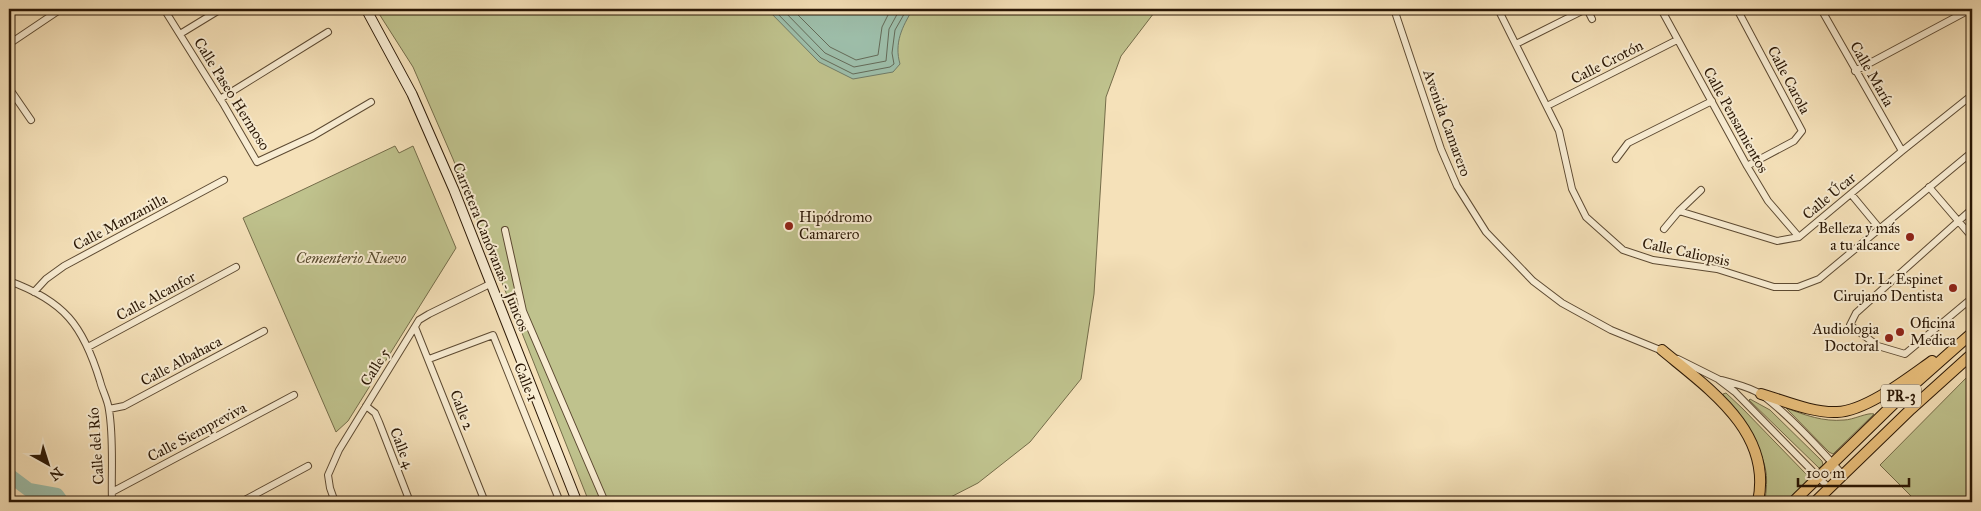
<svg xmlns="http://www.w3.org/2000/svg" width="1981" height="511" viewBox="0 0 1981 511" font-family="'IM FELL Great Primer',serif">
	<style>
		.green { fill: #bfc28d; stroke: #746c49 }
		.water { fill: #9dbeaa; stroke: #6f7b68 }
		.lines { fill: none; stroke-linecap: round; stroke-linejoin: round }
		.shore { stroke: #646a58; stroke-width: 1 }
		.river { stroke: #9dbeaa; stroke-width: 14 }
		.street-casing { stroke: #5d4a32; stroke-width: 8 }
		.secondary-casing { stroke: #2a1705; stroke-width: 11 }
		.primary-casing { stroke: #2a1705; stroke-width: 12 }
		.street { stroke: #f8ecd2; stroke-width: 6 }
		.secondary { stroke: #f8ecd2; stroke-width: 9 }
		.primary { stroke: #eac07c; stroke-width: 10 }
		.poi-dot { fill: #8f2418; stroke: #f8ecd2; stroke-width: 2 }
		.labels { text-anchor: middle; dominant-baseline: central; stroke-width: 4; stroke-linejoin: round; paint-order: stroke }
		.shield { fill: #f8ecd2; stroke: #685742; stroke-width: 1 }
		.shield-label { font-size: 14px; font-weight: bold; fill: #2a1705 }
		.street-label { font-size: 15px; fill: #2a1705; stroke: #f8ecd2 }
		.poi-label { font-size: 15px; fill: #2a1705; stroke: #f8ecd2; text-anchor: end }
		.park-label { font-size: 15px; font-style: italic; fill: #574a2e; stroke: #f8ecd2 }
	</style>
	<rect width="100%" height="100%" fill="#f5e1b9"/>
	<filter id="stains"><feTurbulence type="fractalNoise" baseFrequency=".004" numOctaves="4"/><feColorMatrix values="0 0 0 0 .2 0 0 0 0 .09 0 0 0 0 .02 0 0 0 .5 -.17"/></filter>
	<radialGradient id="worn" r=".72"><stop offset=".6" stop-color="#630" stop-opacity="0"/><stop offset="1" stop-color="#630" stop-opacity=".3"/></radialGradient>
	<path class="green" d="M 376,9 L 1157,9 L 1121,56 L 1106,97 L 1094,294 L 1081,379 L 1030,442 L 978,483 L 941,502 L 589,502 L 453,159 L 413,67 Z
		M 395,146 L 399,153 L 413,146 L 456,248 L 348,421 L 336,432 L 243,218 Z
		M 1972,372 L 1972,502 L 1917,502 L 1880,465 Z
		M 1726,393 L 1743,409 L 1807,475 L 1808,481 L 1787,502 L 1765,502 C 1766,491 1768,478 1765,467 C 1759,441 1738,418 1723,396 L 1723,394 Z
		M 1750,399 L 1770,410 L 1822,461 L 1823,465 L 1819,468 L 1749,400 Z
		M 1786,408 C 1805,415 1823,422 1844,420 C 1853,420 1868,412 1874,414 L 1833,454 L 1829,452 Z"/>
	<path class="water" d="M 767,9 L 913,9 C 902,27 894,43 900,64 L 893,72 L 853,79 L 819,62 Z"/>
	<g class="lines">
		<path class="shore" d="M 773,9 L 821,58 L 853,74 L 890,67 L 894,64 L 892,53 L 895,30 L 907,9
			M 782,9 L 825,53 L 854,67 L 886,61 L 889,29 L 900,9
			M 792,9 L 830,47 L 856,60 L 878,55 L 882,27 L 891,9"/>
		<path class="river" d="M 9,475 L 29,490 L 57,495 L 62,502"/>
		<defs>
			<path id="street" d="M 164,9 L 224,105 L 257,162 L 313,136 L 371,102
				M 1394,9 L 1441,149 L 1457,186 L 1486,232 L 1533,281 L 1562,303 L 1611,330 L 1665,352
				M 1498,9 L 1559,131 L 1572,189 L 1586,217 L 1623,250 L 1653,260 L 1717,269 L 1774,287 L 1798,287 L 1819,279 L 1972,152
				M 1587,9 L 1592,19
				M 1661,9 L 1747,166 L 1768,201 L 1799,237
				M 1737,9 L 1802,131 L 1794,141 L 1747,166
				M 1821,9 L 1902,151
				M 180,34 L 221,9
				M 9,44 L 61,9
				M 1516,44 L 1586,9
				M 1855,71 L 1971,9
				M 9,88 L 31,120
				M 220,99 L 328,32
				M 1547,106 L 1677,40
				M 1616,159 L 1628,143 L 1712,101
				M 1929,187 L 1972,237
				M 1851,194 L 1880,229
				M 1972,209 L 1856,313 L 1850,325 L 1878,346 L 1905,354 L 1972,298
				M 1679,211 L 1777,241 L 1799,237 L 1902,151 L 1972,95
				M 1664,229 L 1679,211 L 1701,190
				M 505,230 L 523,311 L 605,502
				M 9,281 C 64,301 83,325 100,381 C 102,390 108,400 109,410 C 114,440 111,472 112,502
				M 34,292 L 46,279 L 64,266 L 224,180
				M 415,327 L 485,502
				M 88,347 L 236,267
				M 429,359 L 493,335 L 560,502
				M 1678,359 L 1718,379 L 1735,392 L 1829,488
				M 1722,380 C 1735,384 1751,387 1762,395 C 1789,415 1821,450 1843,475
				M 366,406 L 375,413 L 379,422 L 410,502
				M 109,409 L 124,406 L 264,331
				M 112,492 L 294,395
				M 241,502 L 308,466
				M 335,502 L 330,488 L 328,475 L 339,450 L 419,320 L 429,314 L 492,283"/>
			<path id="secondary" d="M 366,9 L 412,94 L 454,190 L 577,502"/>
			<path id="primary" d="M 1662,350 C 1709,389 1773,432 1758,502
				M 1761,394 C 1785,401 1812,413 1837,412 C 1866,411 1908,378 1932,361
				M 1793,502 L 1911,387 L 1972,333
				M 1815,502 L 1911,409 L 1972,354"/>
		</defs>
		<use href="#street" class="street-casing"/>
		<use href="#secondary" class="secondary-casing"/>
		<use href="#primary" class="primary-casing"/>
		<use href="#street" class="street"/>
		<use href="#secondary" class="secondary"/>
		<use href="#primary" class="primary"/>
	</g>
	<g class="poi-dot">
		<circle cx="789" cy="226" r="5"/>
		<circle cx="1910" cy="237" r="5"/>
		<circle cx="1953" cy="288" r="5"/>
		<circle cx="1900" cy="332" r="5"/>
		<circle cx="1889" cy="338" r="5"/>
	</g>
	<g class="labels">
		<rect class="shield" x="1881" y="384.5" width="40" height="23" rx="4"/>
		<g class="shield-label">
			<text x="1901" y="396">PR-3</text>
		</g>
		<g class="street-label">
			<text transform="translate(1607 62) rotate(-27)">Calle Crotón</text>
			<text transform="translate(1872 74) rotate(60)">Calle María</text>
			<text transform="translate(1789 80) rotate(62)">Calle Carola</text>
			<text transform="translate(232 94) rotate(58)">Calle Paseo Hermoso</text>
			<text transform="translate(1736 120) rotate(61)">Calle Pensamientos</text>
			<text transform="translate(1447 123) rotate(70)">Avenida Camarero</text>
			<text transform="translate(1829 196) rotate(-40)">Calle Úcar</text>
			<text transform="translate(120 222) rotate(-28)">Calle Manzanilla</text>
			<text transform="translate(491 247) rotate(68)">Carretera Canóvanas - Juncos</text>
			<text transform="translate(1686 252) rotate(12)">Calle Caliopsis</text>
			<text transform="translate(156 296) rotate(-28)">Calle Alcanfor</text>
			<text transform="translate(181 361) rotate(-28)">Calle Albahaca</text>
			<text transform="translate(375 367) rotate(-58)">Calle 5</text>
			<text transform="translate(526 382) rotate(68)">Calle 1</text>
			<text transform="translate(462 410) rotate(69)">Calle 2</text>
			<text transform="translate(197 432) rotate(-28)">Calle Siempreviva</text>
			<text transform="translate(96 446) rotate(-94)">Calle del Río</text>
			<text transform="translate(402 448) rotate(69)">Calle 4</text>
		</g>
		<g class="poi-label">
			<text x="799" y="217" text-anchor="start">Hipódromo<tspan x="799" dy="17">Camarero</tspan></text>
			<text x="1900" y="228">Belleza y más<tspan x="1900" dy="17">a tu alcance</tspan></text>
			<text x="1943" y="279">Dr. L. Espinet<tspan x="1943" dy="17">Cirujano Dentista</tspan></text>
			<text x="1910" y="323" text-anchor="start">Oficina<tspan x="1910" dy="17">Medica</tspan></text>
			<text x="1879" y="329">Audiologia<tspan x="1879" dy="17">Doctoral</tspan></text>
		</g>
		<g class="park-label">
			<text x="351" y="258">Cementerio Nuevo</text>
		</g>
	</g>
	<rect width="1981" height="511" fill="none" stroke="#f5e1b9" stroke-width="30"/>
	<rect x="10" y="10" width="1961" height="491" fill="none" stroke="#2a1705" stroke-width="2.5"/>
	<rect x="15" y="15" width="1951" height="481" fill="none" stroke="#2a1705"/>
	<g transform="translate(48 464) rotate(141)" stroke="#f8ecd2" stroke-width="4" paint-order="stroke">
	<path d="M0-4L9 19L0 12L-9 19Z" fill="#2a1705"/>
	<text y="-8" font-size="14" font-weight="bold" text-anchor="middle" fill="#2a1705">N</text>
	</g>
	<path d="M1798 478v8h111v-8" fill="none" stroke="#2a1705" stroke-width="2.5"/>
	<text x="1806" y="478" font-size="15" fill="#2a1705" stroke="#f8ecd2" stroke-width="4" paint-order="stroke">100 m</text>
	<rect width="100%" height="100%" filter="url(#stains)"/>
	<rect width="100%" height="100%" fill="url(#worn)"/>
</svg>
